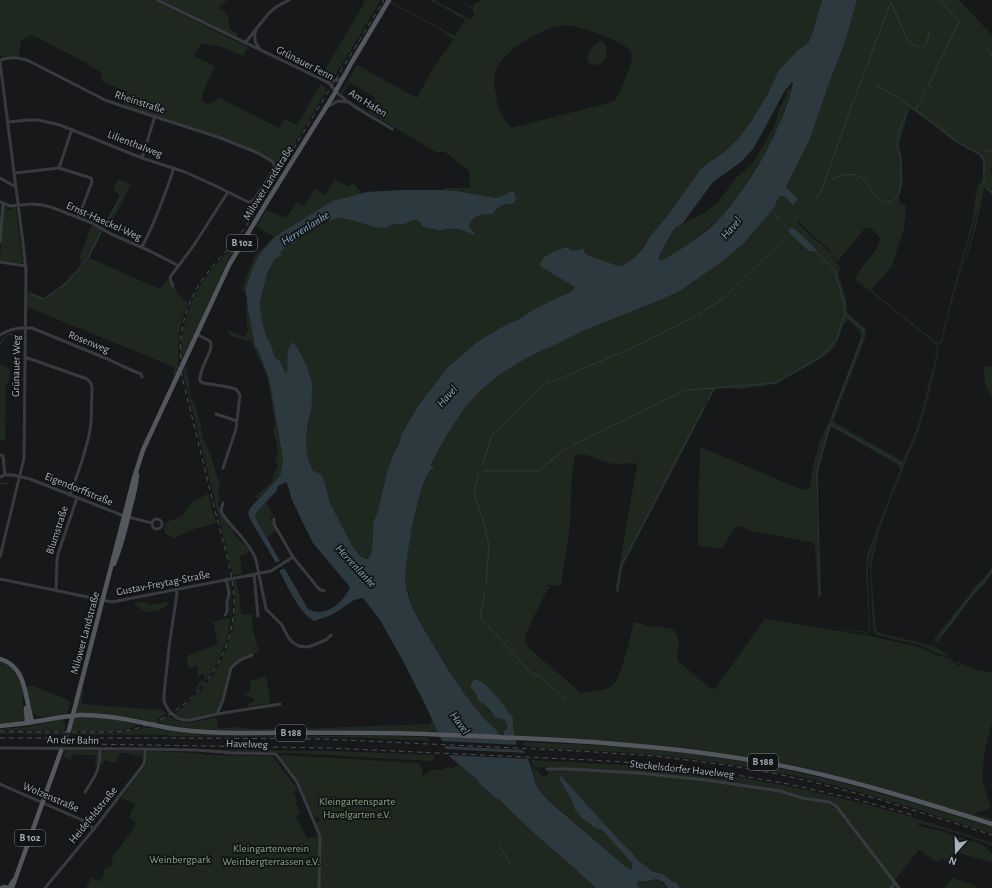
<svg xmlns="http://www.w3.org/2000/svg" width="992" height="888" viewBox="0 0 992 888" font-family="'Alegreya Sans',sans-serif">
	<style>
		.green { fill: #1f281f; fill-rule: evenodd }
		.water { fill: #2c393f; fill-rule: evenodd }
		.pier { fill: #17181a }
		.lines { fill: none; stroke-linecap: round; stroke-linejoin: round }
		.stream { stroke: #2c393f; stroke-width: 1 }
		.primary-tunnel { stroke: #34363a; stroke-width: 4.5; stroke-dasharray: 4.5 2; stroke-linecap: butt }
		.minor { stroke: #383a3f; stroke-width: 3 }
		.primary { stroke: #54575e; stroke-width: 4.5 }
		.rail { stroke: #4b4e54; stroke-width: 1; stroke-dasharray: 5 4; stroke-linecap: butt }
		.primary-bridge { stroke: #54575e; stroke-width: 4.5 }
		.labels { text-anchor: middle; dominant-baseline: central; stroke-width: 3.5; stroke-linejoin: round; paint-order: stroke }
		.shield { fill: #121315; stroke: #7b8189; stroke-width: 1 }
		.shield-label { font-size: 10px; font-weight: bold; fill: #a8b0bb }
		.street-label { font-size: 11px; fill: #a8b0bb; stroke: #121315 }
		.park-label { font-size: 11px; fill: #81a77e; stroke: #121315 }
		.water-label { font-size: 12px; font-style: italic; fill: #7da4b8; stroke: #121315 }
	</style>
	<rect width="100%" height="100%" fill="#17181a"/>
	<path class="green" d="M 0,0 L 153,0 L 248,47 L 243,56 C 227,49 219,44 201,44 L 194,55 L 194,56 L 214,66 L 215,68 C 211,74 199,96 203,102 C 205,103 207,104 209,104 L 219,98 L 279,128 L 284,119 L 297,125 L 321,84 L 327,90 L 255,209 L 251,207 L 275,169 L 275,163 L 273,161 L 219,136 L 159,116 L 123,105 L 127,92 L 100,80 L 103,74 L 81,60 L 32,35 L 21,40 L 19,57 L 3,58 L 1,56 L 0,51 Z
		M 160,0 L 227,0 L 219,8 L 225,12 L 229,18 L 228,22 L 230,25 L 229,28 L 238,34 L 237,37 Z
		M 362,0 L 381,0 L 333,79 C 328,81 325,78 322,75 L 365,2 Z
		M 430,0 L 435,0 L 439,3 L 461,14 L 469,19 C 483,13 464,3 458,0 L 460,0 L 473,8 L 474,6 L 473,4 L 484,0 L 822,0 L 812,34 L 808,43 L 798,50 L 779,70 L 766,97 L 752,120 L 738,139 L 723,153 L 700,170 L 668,215 L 651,235 L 642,250 L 634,258 L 622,266 L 618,266 C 609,263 588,258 584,250 L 573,251 L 569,249 L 542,261 L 540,266 L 576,287 L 574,290 L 534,309 L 523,317 L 500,328 L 476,343 L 448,367 L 418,406 L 401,435 L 399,444 L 394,453 L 387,472 L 378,511 L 373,523 L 373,538 L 371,554 L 369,558 L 365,559 L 361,557 L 347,538 L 330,503 L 324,480 L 313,471 L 309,463 L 306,452 L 305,444 L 312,403 L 311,377 L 302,357 L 288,350 L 287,373 L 286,374 L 279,360 L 275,357 L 271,345 L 265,333 L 261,315 L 260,302 L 266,278 L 268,271 L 275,259 L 280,256 L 280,253 L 289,244 L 293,244 L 302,236 L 322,222 L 339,218 L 351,220 L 374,227 L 388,227 L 393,224 L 404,224 L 413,220 L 417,220 L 430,229 L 439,230 L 451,229 L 474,231 L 470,228 L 469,226 C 473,214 481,215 492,214 C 496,210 500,205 506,204 C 508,204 510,204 513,204 L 509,192 L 505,195 L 496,198 L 457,191 L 443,190 L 444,188 L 470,188 L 469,171 L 445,152 L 436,152 L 368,112 L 376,98 L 349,82 L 342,95 L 341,93 L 357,65 L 417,98 C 423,86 429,75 436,64 C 442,56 448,48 453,40 L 444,32 L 391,3 L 392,2 L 455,36 L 465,20 ZM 566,25 C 584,27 618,39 631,51 C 631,54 632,55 632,58 C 631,66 619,97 613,102 L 511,128 C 503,119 497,107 496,95 C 494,87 493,78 496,70 C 502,52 534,34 551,28 C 556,27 561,26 566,25 Z
		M 857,0 L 959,0 L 992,35 L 992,167 L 990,171 L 992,171 L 992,195 L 986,189 L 984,188 L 976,228 L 966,260 L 953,308 L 977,214 L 976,214 L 951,306 L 942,342 L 940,345 L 937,345 L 856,280 L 855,278 L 860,270 L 876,250 L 880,239 C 877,234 872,226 865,228 L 842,256 L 841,256 L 839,260 L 837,261 C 831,247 809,235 799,221 L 797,223 L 801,227 L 832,254 L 837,263 L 838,266 L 841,270 L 937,347 L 939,351 L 931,386 L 919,430 L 892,496 L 870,555 L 868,570 L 870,631 L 867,633 L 864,633 L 815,625 L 866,632 L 868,631 L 869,627 L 866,570 L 867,554 L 900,470 L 899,467 L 898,465 L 834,428 L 830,428 L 819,466 L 818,473 L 817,495 L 818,539 L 821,596 L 819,597 L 818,596 L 815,545 L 809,541 L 804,541 L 751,531 L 739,526 L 734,528 L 722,549 L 719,549 L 699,546 L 698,545 L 698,513 L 700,447 L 803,490 L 807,490 L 810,487 L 812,470 L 820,441 L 831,417 L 861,337 L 860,331 L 848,320 C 841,325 841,335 837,343 C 834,348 829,353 824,357 L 776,384 L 741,389 L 725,388 L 716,389 L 714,391 L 624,564 L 622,570 L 619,592 L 615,591 L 637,465 L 635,463 C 627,463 618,465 609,463 C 598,461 586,451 575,456 L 572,472 L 570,525 L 561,586 L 546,585 L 546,586 L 552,587 L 547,590 L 526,633 C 523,641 525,643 530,649 L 581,693 C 590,691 603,691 612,686 C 620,681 631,635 634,623 L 636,622 L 650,627 L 655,626 L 672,629 L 676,633 L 679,643 L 677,656 L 678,661 L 711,689 L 715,689 L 759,627 L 765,619 L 876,637 L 922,648 L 933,654 L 950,659 L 959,666 L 961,665 L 955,660 L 976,670 L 992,672 L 992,721 L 985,749 L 982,780 L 991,808 L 974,814 L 992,819 L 992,822 L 893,791 L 853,780 L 799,767 L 698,750 L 650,745 L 514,736 L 513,724 L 509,712 L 485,684 L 472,689 L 475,692 L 481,703 L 484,704 C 486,706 488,710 490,712 C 498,719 507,716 507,729 L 504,731 L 504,735 L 501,736 L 492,727 L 474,708 L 458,685 L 419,621 L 411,601 L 406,585 L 406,568 L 410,536 L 414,519 L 420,496 L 427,474 L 430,470 L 434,469 L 431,464 L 445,438 L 465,407 L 482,389 L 498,376 L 520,362 L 542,350 L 551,347 L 585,330 L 665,298 L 680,291 L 720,263 L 768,213 L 780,196 L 784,196 L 793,205 L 797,201 L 796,197 L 786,187 L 810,139 L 828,86 L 846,39 ZM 910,108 L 955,142 L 978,155 L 982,159 L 983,165 L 983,178 L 978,186 L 975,199 L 972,222 L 950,302 L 941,340 L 939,343 L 936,342 L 871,290 L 892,266 L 904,228 L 906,206 L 900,203 L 899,196 L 903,185 L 902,157 L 899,144 ZM 840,270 L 892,311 L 935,346 L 937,351 L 923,407 L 916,431 L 903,460 L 901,460 L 834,422 L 834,419 L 865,339 L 866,329 L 850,316 L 847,311 L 846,300 L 838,273 Z
		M 600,41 L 603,41 C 612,51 603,73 588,62 L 587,58 L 590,50 Z
		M 792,87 L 785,108 L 773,139 L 763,157 L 738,197 L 719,219 L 689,245 L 662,261 L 659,259 L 659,256 L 672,232 L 676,227 L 704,213 L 719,201 L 735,179 L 753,163 L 767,139 L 768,136 L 774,128 L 779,109 L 786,96 L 787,90 Z
		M 118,179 L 131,184 L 118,211 L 106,229 L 103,227 L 120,195 L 113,190 Z
		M 335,179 L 347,186 L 350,186 L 352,182 L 362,193 L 332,201 L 282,232 L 264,249 L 252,270 L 245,290 L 242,289 L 250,267 L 255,256 L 274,237 L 256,226 L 266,210 L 286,218 L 297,202 L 304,206 L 315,189 L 325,195 Z
		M 4,206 L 7,207 L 8,210 L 12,209 L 12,207 L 14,207 L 16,208 L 23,263 L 1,261 L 0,259 L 3,208 Z
		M 92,225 L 103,231 L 89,258 L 160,289 L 170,277 C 172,280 173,283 174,287 C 177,294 182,298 188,303 L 182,321 L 179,334 L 178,360 L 179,368 L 176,375 L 174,374 L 172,379 L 174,367 L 27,307 L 28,291 L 44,298 L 62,285 L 81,265 L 80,256 Z
		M 240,239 L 242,240 L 227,262 L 181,363 C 180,330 189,297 211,271 C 220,260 230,250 240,239 Z
		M 247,304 L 254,341 L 254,345 L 258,350 L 269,379 L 283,459 L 282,465 L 284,472 L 259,498 L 254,497 L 271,483 L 278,464 L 275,460 L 278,451 L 273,429 L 275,425 L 268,379 L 252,343 L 250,341 L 231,336 L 227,331 L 227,330 L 245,337 L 248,330 L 246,319 L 247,316 L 246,308 Z
		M 0,364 L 10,368 L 9,382 L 6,383 L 5,440 L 0,440 Z
		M 186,366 L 191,398 L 196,406 L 204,442 L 206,442 L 208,451 L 210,452 L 220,486 L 218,493 L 220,499 L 218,503 C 220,515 227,523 234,532 L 233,533 L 242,543 L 243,542 L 250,551 L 240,557 L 242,574 L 233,575 L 183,372 Z
		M 984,366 L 992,367 L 992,396 C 984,389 984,376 984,366 Z
		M 208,494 L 216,523 L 191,530 L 177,537 L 174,538 L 165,534 L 164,531 L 165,523 L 179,517 L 183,515 L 192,502 Z
		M 274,494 L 266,503 L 274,516 L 270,518 L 277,531 L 267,538 L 256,519 L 255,515 L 268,499 Z
		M 881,528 L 872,561 L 871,571 L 876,630 L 880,633 L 922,643 L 936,647 L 950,657 L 935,653 L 923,646 L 877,635 L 874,632 L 873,627 L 870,571 L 870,561 L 873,549 Z
		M 992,567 L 992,574 L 983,586 L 973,596 L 938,642 L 935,641 L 934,639 L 978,583 L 984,578 Z
		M 236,579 L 239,595 L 241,614 L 252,615 L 253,631 L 259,652 C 252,654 238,658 234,664 C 224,676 225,704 215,713 C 201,716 187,723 174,714 C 210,690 233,651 235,607 C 236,598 234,589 233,580 Z
		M 229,580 L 230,580 C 234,610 230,641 214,668 C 209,676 202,684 195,692 L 199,682 L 204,680 L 205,677 L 204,674 L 198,676 L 197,666 L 188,668 L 187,656 L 218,644 L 213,622 L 230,618 L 230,602 L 229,601 L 230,592 Z
		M 144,602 L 150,605 L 169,602 C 165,611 154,611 145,612 L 133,603 Z
		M 0,662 C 18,667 23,683 23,701 L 23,707 L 25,708 L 25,718 L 20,722 L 0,724 Z
		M 266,676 L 271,703 L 247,707 L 249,703 L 252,703 L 254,700 L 253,698 L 244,695 L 244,693 L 250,692 L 250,681 Z
		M 30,686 L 34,686 L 68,700 L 70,703 L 67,714 L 41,717 L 37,716 L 33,713 L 30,708 L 27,687 Z
		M 82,689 L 84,689 L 81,704 L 159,710 L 160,707 L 162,710 L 167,714 L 152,722 L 111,714 L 97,713 L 75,714 Z
		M 169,716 C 186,728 198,721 216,717 L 219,729 L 236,727 L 251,729 L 270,729 L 286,727 L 291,729 L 430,724 L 432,719 L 438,732 L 428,731 L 427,732 C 371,730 315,731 259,731 C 225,730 190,731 156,722 Z
		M 88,717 L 122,720 L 139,724 C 123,735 90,731 71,731 L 75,718 Z
		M 61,719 L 65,719 L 62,724 L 66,724 L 64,731 L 0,730 L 0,729 L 28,727 Z
		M 149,727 C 193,735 236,735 280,736 C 329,736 378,735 427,737 L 431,741 L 369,738 L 169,736 L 167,735 L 0,734 L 0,732 L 107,733 L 130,731 Z
		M 525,742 C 566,744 606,745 647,749 C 692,753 737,760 782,769 C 853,783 922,806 992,827 L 992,834 C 926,812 860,790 792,775 C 746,766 700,759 654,755 C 616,751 578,750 540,748 C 534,747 528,746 522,745 Z
		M 174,749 L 331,751 L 435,755 L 433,760 L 429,761 L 330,755 L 328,755 L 243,751 L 239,752 L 238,751 Z
		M 66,750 L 97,751 L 99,754 L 97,765 L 95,765 L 96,755 L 73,755 L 71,760 L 63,757 Z
		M 103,751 L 141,751 L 143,753 L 143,758 L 127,753 L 120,753 L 116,763 L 104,760 L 102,766 L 101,766 L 101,754 Z
		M 150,751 L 196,753 L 207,755 L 273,756 C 280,768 290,778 298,790 L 294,792 L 297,801 L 295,802 L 301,813 L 296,816 L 307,839 L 318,835 L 319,838 L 322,837 L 316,823 L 320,820 L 319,817 L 314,818 L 299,783 L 288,767 L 287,765 L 286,765 L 280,757 L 281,755 L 418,763 L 421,766 L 423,776 L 431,770 L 442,770 L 448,767 L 453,768 L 459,765 L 480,781 L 486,789 L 498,798 L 504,805 L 517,817 L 596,888 L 86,888 L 91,878 L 98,881 L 100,881 L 104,875 L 103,871 C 106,867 109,867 113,865 L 113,863 L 111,860 L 111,859 L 131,832 L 136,823 L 129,817 L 135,804 L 121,798 L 146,765 L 147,762 L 147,753 Z
		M 529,759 C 531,765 532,769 538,771 L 541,776 L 544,777 C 548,775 550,772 550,767 C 541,767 534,771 531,760 C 602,764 672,766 742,778 C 786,785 830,795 873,806 C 913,817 953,830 992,843 L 992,846 L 980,841 L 941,829 L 918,823 L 919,826 L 942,831 L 977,843 L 984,846 L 992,854 L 992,862 L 958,853 L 952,856 L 950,863 L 948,863 L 946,860 L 943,859 L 937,862 L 919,850 L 895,880 L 867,846 L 836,805 L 833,802 L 804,797 L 786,791 L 742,784 L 742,786 L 785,793 L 827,803 L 831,805 L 836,809 L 881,867 L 898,888 L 680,888 L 677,883 L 673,882 L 663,874 L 651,871 L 647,867 L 640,862 L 631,852 L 619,840 L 561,776 L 560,780 L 571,799 L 575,810 L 590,825 L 602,830 L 633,864 L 632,868 L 630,870 L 619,861 L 541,793 L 535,780 Z
		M 952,878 L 974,885 L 978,888 L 944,888 Z
		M 654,879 L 660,881 L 668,888 L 639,888 L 637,883 L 638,881 L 650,881 Z"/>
	<path class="water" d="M 822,0 L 857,0 L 846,39 L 828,86 L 810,139 L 786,187 L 798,199 L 793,205 L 784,196 L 780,196 C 776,200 776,207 771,211 C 770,213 768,214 767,216 L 743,244 L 720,263 L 680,291 L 665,298 L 585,330 L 551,347 L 542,350 L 520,362 L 498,376 L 482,389 L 465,407 L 445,438 L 431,464 L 431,466 L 434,468 L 434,469 L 430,470 C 424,478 419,499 416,510 C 412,524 410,538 408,552 C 407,563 404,574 406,585 C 410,610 425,630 437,651 C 454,679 471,707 495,729 C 497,731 499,734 501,736 L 504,735 L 504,731 L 507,729 L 507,725 L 504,719 L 501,719 L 495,717 C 492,712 488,708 484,704 C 477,702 479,700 476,694 C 473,688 467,688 474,680 L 476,679 L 485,684 L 498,698 L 513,718 L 513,726 L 517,745 C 531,754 530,772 537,786 C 540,792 544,796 549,801 L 626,867 L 631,870 L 633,864 L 602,830 L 595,828 L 583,819 L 575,810 L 571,799 L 560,780 L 559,777 L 561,776 L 619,840 L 631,852 L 640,862 L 647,867 L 651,871 L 663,874 L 673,882 L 676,882 L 680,888 L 668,888 L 663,882 L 656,879 L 648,881 L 638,881 L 637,883 L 639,888 L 596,888 C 564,858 528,830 498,798 L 497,799 L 479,783 L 479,781 L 449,756 L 424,702 L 402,659 L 380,620 L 363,598 L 354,600 L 338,611 L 329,616 L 314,621 C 299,613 288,587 280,572 L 280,570 L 284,569 L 285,569 L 308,609 C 325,619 344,602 350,587 L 344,580 L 313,543 L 299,515 L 291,497 L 289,489 L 286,482 L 278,486 L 276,492 L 268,499 L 255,515 L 256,519 L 280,561 L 276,563 L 250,519 L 248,513 L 250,508 L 280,476 L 281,472 L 283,459 L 269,379 L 258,350 L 254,345 L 254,341 L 247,304 L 247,297 L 246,295 L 245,290 L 252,270 L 257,259 L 264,249 L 273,239 L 282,232 L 332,201 L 367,192 L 401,190 L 446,190 L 457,191 L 496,198 L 505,195 L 511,191 L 514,192 L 516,198 C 514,208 509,202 503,205 C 498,207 495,211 492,214 C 481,215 473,214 469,226 C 470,229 473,230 475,233 L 473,235 C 465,230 457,228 448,229 C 445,229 441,231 438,230 C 433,229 427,228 422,226 L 421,223 L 417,220 L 413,220 L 404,224 L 393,224 L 388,227 L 384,228 L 374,227 L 351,220 L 339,218 L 322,222 L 302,236 L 293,244 L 289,244 L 280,253 L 282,256 L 280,256 L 275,259 L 268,271 L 266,278 L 260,302 L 261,315 L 265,333 L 271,345 L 275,357 L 279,360 L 286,374 L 287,373 C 288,363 285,350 293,342 C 301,352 310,371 312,384 C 313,390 311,397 312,403 C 312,408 310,413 309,419 C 305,439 304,451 313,471 L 320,474 L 324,480 L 330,503 L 351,544 L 361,557 L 365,559 L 368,559 L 371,554 L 373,538 L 373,523 L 378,511 L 387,472 L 394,453 L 399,444 L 401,435 L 418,406 L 448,367 L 476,343 L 500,328 L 523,317 L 534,309 L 574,290 L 575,287 L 540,266 C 540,255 557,251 566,247 L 573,251 L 584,249 L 585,253 L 592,257 L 618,266 L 622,266 L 634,258 L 642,250 L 651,235 L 668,215 L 700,170 L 708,163 L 723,153 L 738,139 L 752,120 L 766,97 L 779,70 L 798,50 L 808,43 L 812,34 ZM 791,83 L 793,83 C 791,93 787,105 783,115 C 779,123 776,132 772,140 C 759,166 739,198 719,219 C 703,236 683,248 663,260 L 659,260 L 659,256 L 672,232 L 676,227 L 683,223 L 713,182 L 741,162 L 753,149 L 766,126 L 784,92 Z
		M 790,228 L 795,229 L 815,248 L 816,251 L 809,251 L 790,234 L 788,230 Z"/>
	<path class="pier" d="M 440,741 L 521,745 L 525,750 L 442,746 Z
		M 443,749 L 527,753 L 530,759 L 446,755 Z"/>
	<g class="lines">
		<path class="stream" d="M 988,50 L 992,56
			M 876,85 L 900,99 L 935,124 L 959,143 L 980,154 L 984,160 L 984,183 L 983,185
			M 928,86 L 959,22 L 941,1 L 942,0
			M 855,97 L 891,2 L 907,39 C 912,45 918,48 925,46 L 927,43 L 929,31
			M 916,110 L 926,90
			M 985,152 L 992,150
			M 831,179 C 847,173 858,171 869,185 C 871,188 870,188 872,191 C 875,196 880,199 884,202 C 901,202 901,188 901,174 C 901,168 901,162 900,156 C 899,152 897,148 897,144 C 898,132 903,121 907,111
			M 987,188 L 992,193
			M 816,198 L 821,192 L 853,102
			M 772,211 L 780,220
			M 105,225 L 121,197
			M 32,295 L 44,299 L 68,282 L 88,258 L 101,232
			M 699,314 L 718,302 L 725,297 L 784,239
			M 845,314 L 863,329 L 864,331 L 864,334
			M 0,344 C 3,340 5,335 10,334 L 20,338
			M 786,377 L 820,357 L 830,347 L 837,338 L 845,313 L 844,303 L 834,269 L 832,267 L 815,251
			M 554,381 L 632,348 L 694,317
			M 714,388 L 775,383 L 782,379
			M 832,418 L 862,339
			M 573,445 L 686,390 L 714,388 L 708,400
			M 483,464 L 491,438 L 494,433 L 537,391 L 542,386 L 550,382
			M 479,471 L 474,493 L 485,526 L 489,546 L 486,584
			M 484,471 L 538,471 L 568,447
			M 0,484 L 7,483
			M 485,590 L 480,617 L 530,672 L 541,677 L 565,699
			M 617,591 L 621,566 L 704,407
			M 820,595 L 817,473 L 830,424 L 902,464
			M 943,633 L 980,584 L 983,582 L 992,570
			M 499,845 L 510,864"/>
		<path class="primary-tunnel" d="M 61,751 L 69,730"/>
		<path class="minor" d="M 157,0 L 327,82 C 334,87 335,92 342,97 C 356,109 376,119 392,129
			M 256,30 C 253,38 255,44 261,50
			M 245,43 L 269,13 L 276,7 L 289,0
			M 0,60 C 12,57 18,57 29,61 L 105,100 L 122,106 L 218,137 L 258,153 L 273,162 L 274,164 L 275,168 L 254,200 L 250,202 L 248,202 L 218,187 L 185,172 L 142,158 L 60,125 L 38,120 L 29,120 L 8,122
			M 0,62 L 23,243 L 26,271 L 24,458 L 0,557
			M 327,82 L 338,80 L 342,78
			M 329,106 L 338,101 L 346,102
			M 142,158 L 155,116
			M 59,168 L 72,129
			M 15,173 L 59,168 L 91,178 L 92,182 L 78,218
			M 0,178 L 16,187
			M 0,202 L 10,206 L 33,204 L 42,205 L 51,207 L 92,223 L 111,234 L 150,251 L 179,266
			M 0,242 L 3,204
			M 142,247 C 155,222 165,195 174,168
			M 0,262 L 26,266
			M 173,286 L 170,278 L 171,276 L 194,245 L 228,192
			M 196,334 L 210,341 C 215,351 198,368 200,381 L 203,383 L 223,386 L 236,389 L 240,395 L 236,429 L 223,468
			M 0,335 C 9,329 21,327 32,328 L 110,360 L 122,366 L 141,374 L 142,377
			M 25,357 L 87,379 L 90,382 L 92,387 L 91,423 L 89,436 L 82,461 L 70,495
			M 216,414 L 237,421
			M 0,455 L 3,456 L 5,475
			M 0,477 L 5,475 L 13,475 L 30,479 L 124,516 L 152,523
			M 223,503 L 221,510 L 223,515 C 234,530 250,543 256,560 L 266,609 L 282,625 L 288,637 L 292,642 L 299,646 L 308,647 L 326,640 L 331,635
			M152 524a5 5 0 1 1 10 0a5 5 0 1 1-10 0Z
			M 274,519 L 274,524 L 293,557 L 319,589 L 324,591
			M 254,574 L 258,616
			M 0,579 L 112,602 L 271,571 L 293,557
			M 176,589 L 177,593 L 169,647 L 164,694 L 164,702 L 169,711 L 177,718 L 184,720 L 191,720 L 217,714 L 280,704
			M 56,591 L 57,561 L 58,554 L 77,498
			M 225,615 L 227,612 L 227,602 L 229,593 L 226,579
			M 217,714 L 223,700 L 231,668 L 235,664 L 242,659 L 252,655
			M 0,748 L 145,749 L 196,750 L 235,753 L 247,753 L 276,754 L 297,782 L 320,836 L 319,888
			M 547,769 L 569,769 L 638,773 L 706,780 L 780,791 L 802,798 L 829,802 L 836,806 L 899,888
			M 0,784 L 82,820 L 94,829
			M 85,792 C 96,775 100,770 100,749
			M 45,888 L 94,829 L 144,764 L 145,756 L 145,749
			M 891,888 L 895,883"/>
		<path class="primary" d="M 114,564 C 121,546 126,528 130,509 C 133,498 136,487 137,475
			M 0,659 C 22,666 24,685 28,704 C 29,710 31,716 32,722
			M 26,708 L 27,723
			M 81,715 C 102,715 123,718 144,723
			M 154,725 C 189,733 225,733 260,733 C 316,733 371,732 426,734 C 539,739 651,742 762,762 C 840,776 916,800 992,824
			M 0,726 L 27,723 L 62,717
			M 69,730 L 134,478 L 143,450 L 149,437 L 229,265 L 265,205 L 333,96 L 352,62 L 389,0
			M 2,888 L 4,887 L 8,888
			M 8,888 L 11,885 L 13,881
			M 12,888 L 61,751"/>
		<path class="rail" d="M 0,731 C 26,732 52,732 79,732 C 96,732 113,733 130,730 C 188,718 231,666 234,607 C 235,577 224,547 217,518 C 205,471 194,424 182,377 C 177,342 182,310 202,280 C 210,269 219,259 228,249 C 237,239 245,228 252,217 L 384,0
			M 0,738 L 178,738 L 323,739 L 579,751 L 655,756 L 727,765 L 773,773 L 813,782 L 878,799 L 992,835
			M 84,744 L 329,748 L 590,760 L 655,764 L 708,770 L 788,784 L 855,799 L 916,816"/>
		<path class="primary-bridge" d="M 62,717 L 81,715
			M 144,723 L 154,725"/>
	</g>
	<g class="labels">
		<g class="shield">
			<rect x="227" y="235" width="30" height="16" rx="3"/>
			<rect x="276" y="725" width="30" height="16" rx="3"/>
			<rect x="748" y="754" width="30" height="16" rx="3"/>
			<rect x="15" y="830" width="30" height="16" rx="3"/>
		</g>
		<g class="shield-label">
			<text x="242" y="243">B 102</text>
			<text x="291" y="733">B 188</text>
			<text x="763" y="762">B 188</text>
			<text x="30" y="838">B 102</text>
		</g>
		<g class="street-label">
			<text transform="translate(305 63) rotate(27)">Grünauer Fenn</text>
			<text transform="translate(140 102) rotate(18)">Rheinstraße</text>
			<text transform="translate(368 103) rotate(32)">Am Hafen</text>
			<text transform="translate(135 144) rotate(21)">Lilienthalweg</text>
			<text transform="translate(268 183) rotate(-58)">Milower Landstraße</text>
			<text transform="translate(104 221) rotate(24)">Ernst-Haeckel-Weg</text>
			<text transform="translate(89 342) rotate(22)">Rosenweg</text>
			<text transform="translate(16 366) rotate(-89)">Grünauer Weg</text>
			<text transform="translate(79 489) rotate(22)">Eigendorffstraße</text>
			<text transform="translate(57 530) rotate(-72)">Blumstraße</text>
			<text transform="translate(163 583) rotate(-11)">Gustav-Freytag-Straße</text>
			<text transform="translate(85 633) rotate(-75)">Milower Landstraße</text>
			<text transform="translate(73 740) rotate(1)">An der Bahn</text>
			<text transform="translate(247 744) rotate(2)">Havelweg</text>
			<text transform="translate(682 769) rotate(6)">Steckelsdorfer Havelweg</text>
			<text transform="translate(51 797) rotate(23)">Wolzenstraße</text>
			<text transform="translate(93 815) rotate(-51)">Heidefeldstraße</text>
		</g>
		<g class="park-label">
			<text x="357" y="801">Kleingartensparte<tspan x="357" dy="13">Havelgarten e.V.</tspan></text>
			<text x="271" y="848">Kleingartenverein<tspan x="271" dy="13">Weinbergterrassen e.V.</tspan></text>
			<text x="180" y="859">Weinbergpark</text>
		</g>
		<g class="water-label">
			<text transform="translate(305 228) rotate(-32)">Herrenlanke</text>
			<text transform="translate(731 228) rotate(-50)">Havel</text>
			<text transform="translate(447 396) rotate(-48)">Havel</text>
			<text transform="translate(356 566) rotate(47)">Herrenlanke</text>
			<text transform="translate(460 723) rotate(53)">Havel</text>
		</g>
	</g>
	<g transform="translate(956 852) rotate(200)" stroke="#121315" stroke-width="3" paint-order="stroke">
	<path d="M0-3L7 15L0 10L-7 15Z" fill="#a8b0bb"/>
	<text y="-6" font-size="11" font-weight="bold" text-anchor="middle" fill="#a8b0bb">N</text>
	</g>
</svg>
